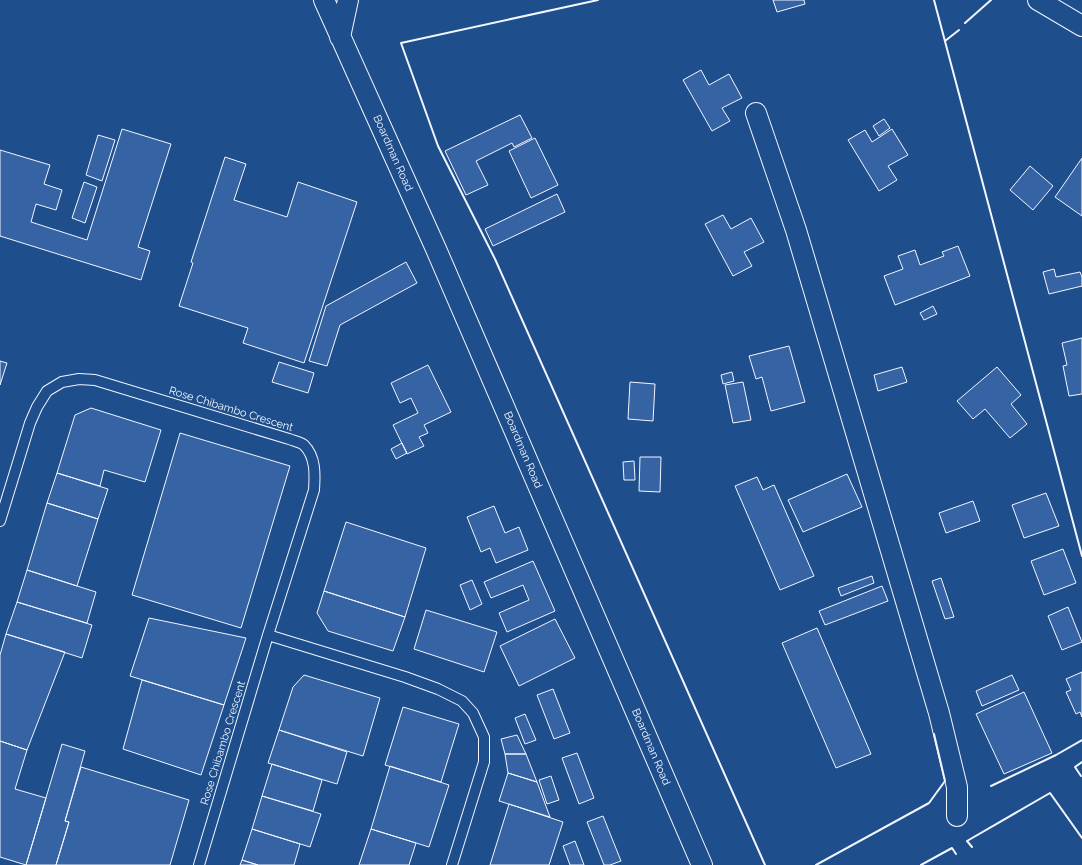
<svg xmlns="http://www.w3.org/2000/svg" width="1082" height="865" viewBox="0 0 1082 865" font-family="Raleway,sans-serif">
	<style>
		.building { fill: #3563a3; stroke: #f2f6ff }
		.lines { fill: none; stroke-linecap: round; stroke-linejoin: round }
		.lane-casing { stroke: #f2f6ff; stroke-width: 12 }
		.street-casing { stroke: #f2f6ff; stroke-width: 22 }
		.lane { stroke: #1f4e8c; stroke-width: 10 }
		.street { stroke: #1f4e8c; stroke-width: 20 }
		.wall { stroke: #f2f6ff; stroke-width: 2 }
		.labels { text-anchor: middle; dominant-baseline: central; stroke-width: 3; stroke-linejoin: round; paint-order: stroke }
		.street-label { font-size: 11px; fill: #f2f6ff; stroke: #1f4e8c }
	</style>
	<rect width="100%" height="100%" fill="#1f4e8c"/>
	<path class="building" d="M 773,0 L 804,0 L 805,4 L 777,12 Z
		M 701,70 L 709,85 L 729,74 L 742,98 L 722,108 L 730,121 L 712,131 L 683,80 Z
		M 520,115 L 532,138 L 514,147 L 512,143 L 476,161 L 488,185 L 466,195 L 445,151 Z
		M 884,119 L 890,128 L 879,136 L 873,126 Z
		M 122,129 L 171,144 L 138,247 L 150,251 L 141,280 L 0,236 L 0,150 L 50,165 L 44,184 L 62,190 L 56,210 L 36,204 L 31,222 L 87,240 Z
		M 892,129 L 908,155 L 888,166 L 897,180 L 879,191 L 848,140 L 865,130 L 872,142 Z
		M 98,135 L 115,140 L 102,181 L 86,175 Z
		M 535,138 L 558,185 L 531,198 L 509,151 Z
		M 225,157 L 246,164 L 234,200 L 287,217 L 298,182 L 357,202 L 304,363 L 243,343 L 248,328 L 179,306 L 193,263 L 191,262 Z
		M 1082,158 L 1082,216 L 1055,197 Z
		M 1030,166 L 1053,186 L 1033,210 L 1010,190 Z
		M 84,182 L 97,187 L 85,223 L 72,218 Z
		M 557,194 L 565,212 L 493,246 L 485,229 Z
		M 723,215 L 731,229 L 751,218 L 764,242 L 744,252 L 752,266 L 733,276 L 705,224 Z
		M 958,246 L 970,276 L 895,305 L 884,276 L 903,269 L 898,256 L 915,250 L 920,265 L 944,256 L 942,252 Z
		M 406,262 L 417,283 L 340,325 L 327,366 L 309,361 L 326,306 Z
		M 1054,269 L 1056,277 L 1080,272 L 1082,277 L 1082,286 L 1049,294 L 1043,272 Z
		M 933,306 L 937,314 L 924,320 L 920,313 Z
		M 1082,338 L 1082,394 L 1069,396 L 1063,366 L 1067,365 L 1062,343 Z
		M 789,346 L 805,402 L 771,411 L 762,377 L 756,379 L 749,356 Z
		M 0,361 L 7,363 L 0,385 Z
		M 279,362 L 314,373 L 308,393 L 272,382 Z
		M 428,365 L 451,412 L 424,425 L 428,433 L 419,437 L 424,446 L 407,454 L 393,425 L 418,413 L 411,398 L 400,403 L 391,383 Z
		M 902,367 L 907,382 L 878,391 L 874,375 Z
		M 997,367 L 1021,395 L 1011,404 L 1027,424 L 1010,438 L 985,409 L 973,419 L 957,401 Z
		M 732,372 L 734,381 L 723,384 L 721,375 Z
		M 630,382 L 655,384 L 653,421 L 628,419 Z
		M 743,382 L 751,420 L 733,423 L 725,385 Z
		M 91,408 L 161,430 L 145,482 L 104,470 L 100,486 L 57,473 L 75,415 Z
		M 180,433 L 290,466 L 241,628 L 132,595 Z
		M 402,443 L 407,453 L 396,459 L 391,449 Z
		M 640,457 L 661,457 L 660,492 L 639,491 Z
		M 634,461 L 635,480 L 624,480 L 623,462 Z
		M 57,473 L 108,489 L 98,519 L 47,503 Z
		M 847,474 L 862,507 L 803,532 L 788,500 Z
		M 757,477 L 763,490 L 774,485 L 814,576 L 780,590 L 735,486 Z
		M 1046,493 L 1059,526 L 1024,538 L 1012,505 Z
		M 973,501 L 980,521 L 946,533 L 939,513 Z
		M 47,503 L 98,519 L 77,586 L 27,570 Z
		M 494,506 L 505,533 L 519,527 L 528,550 L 496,563 L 490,548 L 481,552 L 467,517 Z
		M 346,522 L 426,548 L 405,617 L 324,591 Z
		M 1063,549 L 1076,583 L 1044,595 L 1031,561 Z
		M 533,561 L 555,611 L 507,632 L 499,613 L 529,600 L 523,585 L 491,598 L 484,582 Z
		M 27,570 L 96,592 L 87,623 L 17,602 Z
		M 872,576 L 874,583 L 841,596 L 838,588 Z
		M 941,578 L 954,617 L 945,619 L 932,581 Z
		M 472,580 L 482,604 L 470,610 L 460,585 Z
		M 882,586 L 888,601 L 825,625 L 819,611 Z
		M 324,591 L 405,617 L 393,651 L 328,631 L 317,613 Z
		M 17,602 L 92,625 L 82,658 L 6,634 Z
		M 1068,607 L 1082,642 L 1062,650 L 1048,616 Z
		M 426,610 L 497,632 L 484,672 L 414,649 Z
		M 149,618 L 246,638 L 224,705 L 130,676 Z
		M 555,619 L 575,658 L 519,686 L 500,646 Z
		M 817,628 L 871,754 L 836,768 L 782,643 Z
		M 6,634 L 65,652 L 27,750 L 0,741 L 0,655 Z
		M 1082,672 L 1082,717 L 1080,712 L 1076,714 L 1066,692 L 1071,690 L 1066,679 Z
		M 304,675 L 380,698 L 363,756 L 279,730 L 293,687 Z
		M 1012,675 L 1019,690 L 982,706 L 976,691 Z
		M 142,680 L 224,705 L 201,775 L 123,749 Z
		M 553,689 L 570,733 L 554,739 L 537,695 Z
		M 1024,692 L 1052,753 L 1004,774 L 976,714 Z
		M 403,707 L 459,724 L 441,782 L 385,765 Z
		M 525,714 L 536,740 L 525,744 L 515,718 Z
		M 279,730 L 347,752 L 337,784 L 268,763 Z
		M 517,735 L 526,754 L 505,754 L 501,739 Z
		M 0,741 L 27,750 L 15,789 L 46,798 L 26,865 L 0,857 Z
		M 62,744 L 85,751 L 65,821 L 69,822 L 56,865 L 26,865 Z
		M 577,753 L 594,798 L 579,804 L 562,758 Z
		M 505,754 L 526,754 L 537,782 L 508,773 Z
		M 272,764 L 322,780 L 313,811 L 262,796 Z
		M 390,766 L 449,785 L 429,847 L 371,829 Z
		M 81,767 L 189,800 L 170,865 L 56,865 L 69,822 L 65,821 Z
		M 508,773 L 537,782 L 550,817 L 499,801 Z
		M 551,776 L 559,800 L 547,804 L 539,780 Z
		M 262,796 L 321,814 L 310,847 L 252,829 Z
		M 509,804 L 563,822 L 549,865 L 490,865 Z
		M 603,816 L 621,861 L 610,865 L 604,865 L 587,822 Z
		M 252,829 L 300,844 L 294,865 L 258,865 L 242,860 Z
		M 371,829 L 416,843 L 409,865 L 359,865 Z
		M 575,841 L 584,865 L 570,865 L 563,846 Z
		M 242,860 L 258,865 L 240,865 Z"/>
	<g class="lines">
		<defs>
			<path id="lane" d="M 0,521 L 30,423 L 37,407 L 47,391 L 62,382 L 79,379 L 95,380 L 289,439 C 294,441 300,442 304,445 C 316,457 315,475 314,490 L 268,635 L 199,865
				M 268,635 L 405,677 L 438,689 L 462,701 L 473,713 L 484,737 L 484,762 L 452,865"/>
			<path id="street" d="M 324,0 L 436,249 L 702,865
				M 1038,0 L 1082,26
				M 340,37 L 348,0
				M 756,113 L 796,230 L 939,713 L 957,787 L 957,816"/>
		</defs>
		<use href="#lane" class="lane-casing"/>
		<use href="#street" class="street-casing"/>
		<use href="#lane" class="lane"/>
		<use href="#street" class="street"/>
		<path class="wall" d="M 598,0 L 401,43 L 438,146 L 495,259 L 765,865
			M 934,0 L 1082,556
			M 965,23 L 991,0
			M 945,41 L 959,30
			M 1081,776 L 1075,767 L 1082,762
			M 991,786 L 1056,755 L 1082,740
			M 972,847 L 967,841 L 1050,793 L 1082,838
			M 816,865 L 929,803 L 945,781 L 934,734
			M 921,865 L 952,848 L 956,854"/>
	</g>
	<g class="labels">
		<g class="street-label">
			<text transform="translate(393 153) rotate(66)">Boardman Road</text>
			<text transform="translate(231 409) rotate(17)">Rose Chibambo Crescent</text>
			<text transform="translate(523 450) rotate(67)">Boardman Road</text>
			<text transform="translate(223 743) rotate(-73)">Rose Chibambo Crescent</text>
			<text transform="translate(651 747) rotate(67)">Boardman Road</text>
		</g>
	</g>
</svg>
